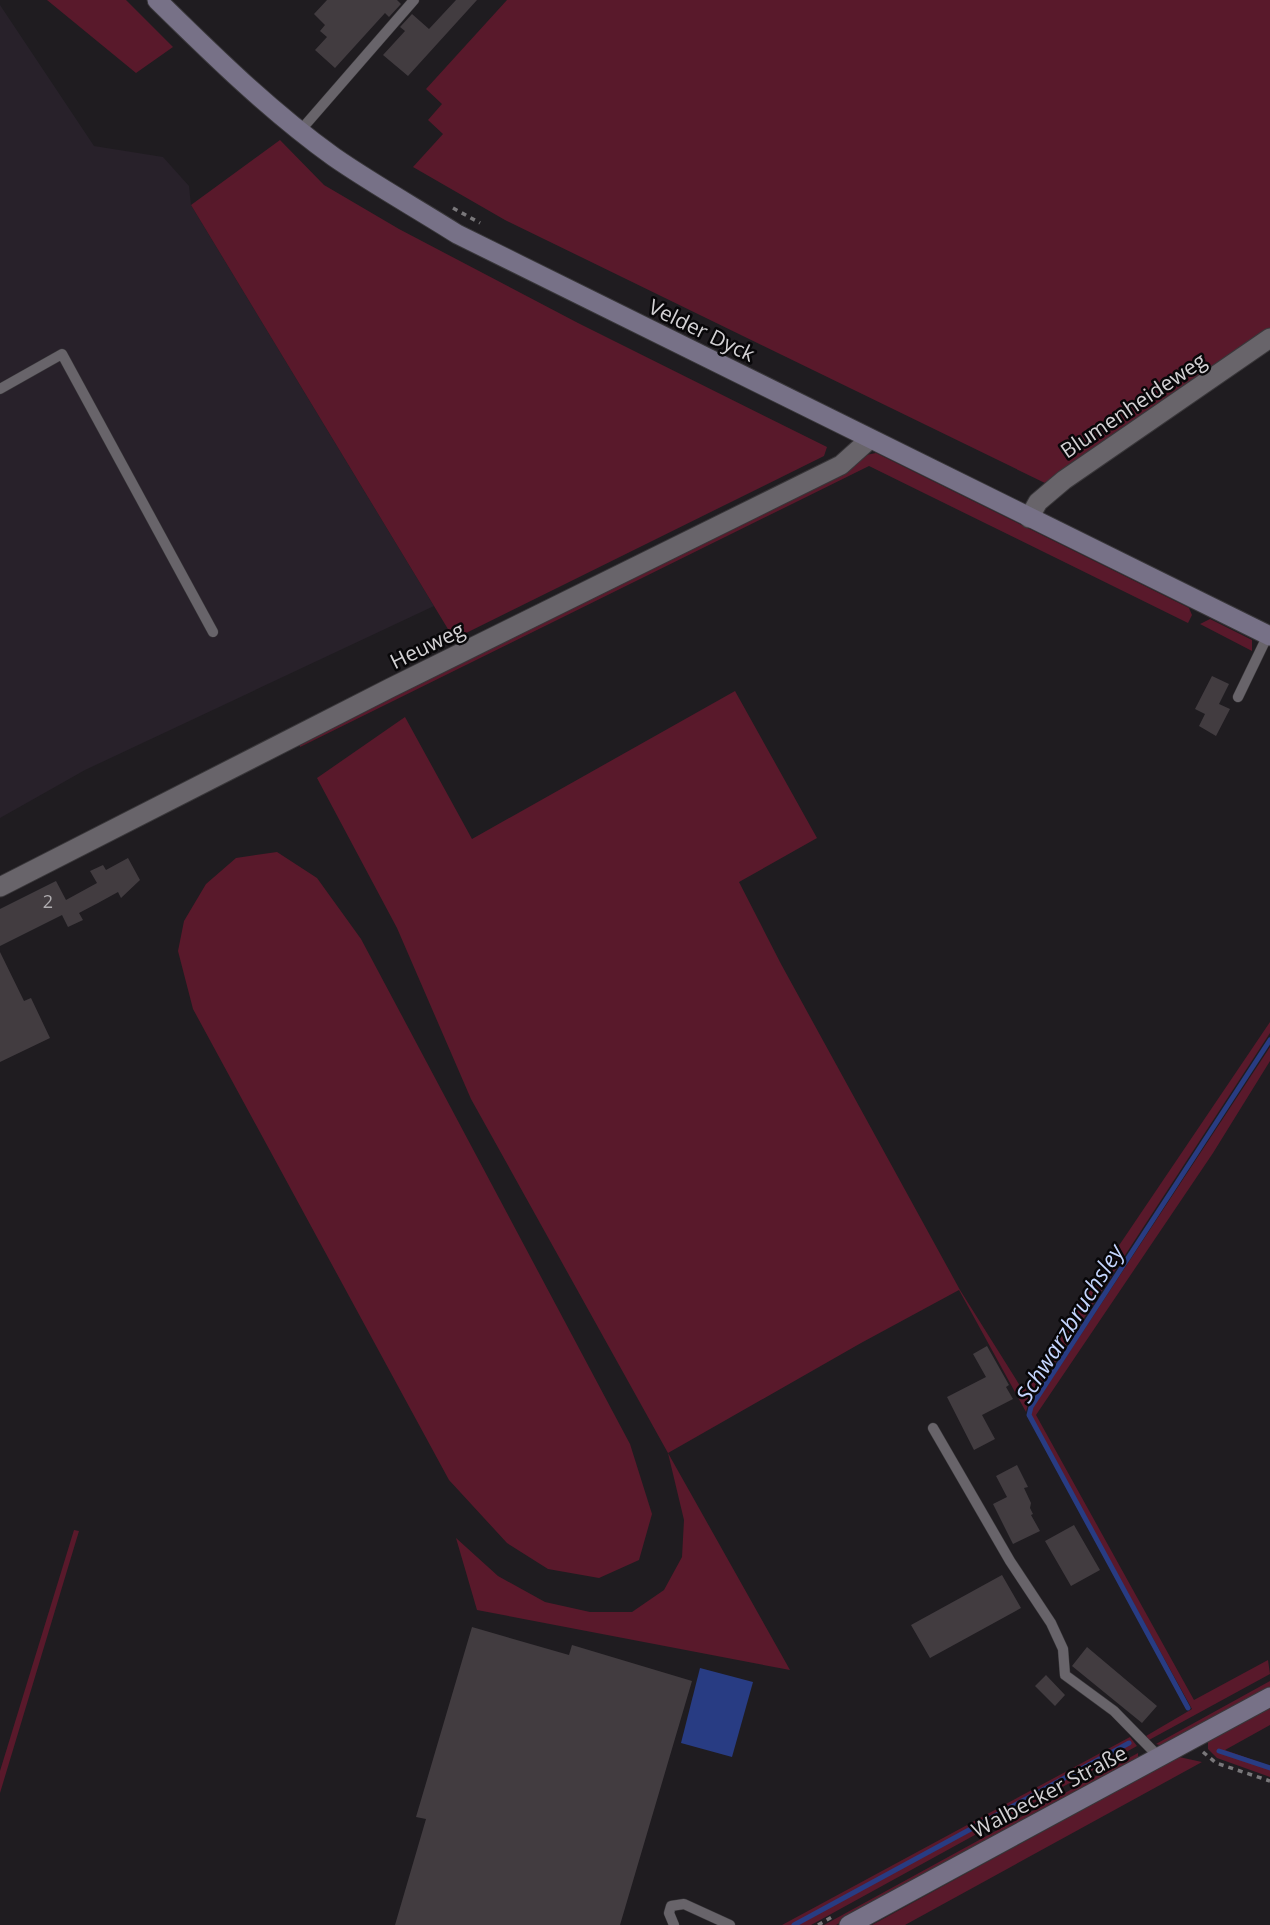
<svg xmlns="http://www.w3.org/2000/svg" width="1270" height="1925" viewBox="0 0 1270 1925" font-family="'Open Sans',sans-serif">
	<style>
		.built { fill: #28212a }
		.green { fill: #59192b }
		.water { fill: #283c83 }
		.lines { fill: none; stroke-linecap: round; stroke-linejoin: round }
		.stream { stroke: #283c83; stroke-width: 5 }
		.building { fill: #423c40 }
		.service-casing { stroke: #39373a; stroke-width: 11 }
		.minor-casing { stroke: #39373a; stroke-width: 21 }
		.secondary-casing { stroke: #39373a; stroke-width: 21 }
		.path { stroke: #79777a; stroke-width: 3.5; stroke-dasharray: 5 5; stroke-linecap: butt }
		.service { stroke: #68646a; stroke-width: 10 }
		.minor { stroke: #68646a; stroke-width: 19 }
		.secondary { stroke: #777187; stroke-width: 19 }
		.labels { text-anchor: middle; dominant-baseline: central; stroke-width: 5; stroke-linejoin: round; paint-order: stroke }
		.number-label { font-size: 18px; fill: #afacaf }
		.street-label { font-size: 21px; fill: #d3d1d4; stroke: #080709 }
		.water-label { font-size: 23px; font-style: italic; fill: #c4d5fe; stroke: #080709 }
	</style>
	<rect width="100%" height="100%" fill="#1f1c20"/>
	<path class="built" d="M 0,5 L 94,146 L 163,157 L 189,186 L 191,205 L 434,606 L 85,770 L 0,818 Z"/>
	<path class="green" d="M 47,0 L 126,0 L 173,47 L 136,73 Z
		M 507,0 L 1270,0 L 1270,331 L 1047,484 L 505,220 L 413,167 L 443,134 L 428,120 L 442,104 L 426,89 Z
		M 280,140 L 324,185 L 399,229 L 578,323 L 827,447 L 824,456 L 454,639 L 191,205 Z
		M 876,453 L 1189,608 L 1192,615 L 1188,623 L 869,466 L 300,747 L 299,744 L 866,455 Z
		M 1210,619 L 1252,640 L 1252,651 L 1200,624 Z
		M 735,691 L 817,838 L 739,882 L 781,964 L 960,1290 L 1022,1389 L 1270,1022 L 1270,1033 L 1028,1404 L 1026,1412 L 959,1290 L 861,1343 L 668,1453 L 790,1670 L 477,1610 L 456,1538 L 498,1576 L 545,1602 L 590,1612 L 632,1612 L 664,1590 L 682,1557 L 684,1520 L 668,1453 L 471,1099 L 397,928 L 317,778 L 405,717 L 472,839 Z
		M 277,852 L 317,878 L 361,939 L 630,1444 L 652,1514 L 639,1560 L 599,1578 L 548,1569 L 507,1543 L 449,1480 L 193,1009 L 178,951 L 184,921 L 206,884 L 236,858 Z
		M 1270,1047 L 1270,1061 L 1213,1153 L 1036,1415 L 1194,1700 L 1268,1660 L 1270,1674 L 1149,1740 L 1146,1736 L 1192,1709 L 1030,1416 L 1032,1409 Z
		M 74,1530 L 79,1531 L 0,1793 L 0,1771 Z
		M 1270,1681 L 1270,1687 L 1163,1746 L 1156,1744 Z
		M 1270,1708 L 1270,1725 L 1225,1750 L 1270,1766 L 1270,1777 L 1217,1758 L 1208,1749 L 1208,1742 Z
		M 1130,1737 L 1137,1746 L 811,1925 L 782,1925 Z
		M 1138,1753 L 1138,1760 L 836,1925 L 824,1925 Z
		M 1179,1757 L 1202,1762 L 905,1925 L 872,1925 Z"/>
	<path class="water" d="M 700,1668 L 753,1682 L 732,1757 L 681,1743 Z"/>
	<g class="lines">
		<path class="stream" d="M 1188,1708 L 1029,1415 L 1031,1407 L 1270,1040
			M 1219,1751 L 1270,1768
			M 794,1925 L 1129,1743"/>
	</g>
	<path class="building" d="M 327,0 L 397,0 L 401,4 L 389,17 L 385,13 L 335,68 L 315,50 L 327,37 L 320,31 L 325,25 L 314,14 Z
		M 456,0 L 477,0 L 408,76 L 383,55 L 405,31 L 400,27 L 412,14 L 429,29 Z
		M 1212,676 L 1229,684 L 1219,704 L 1230,709 L 1216,736 L 1199,726 L 1205,714 L 1195,709 Z
		M 128,858 L 140,880 L 121,898 L 118,892 L 98,903 L 79,913 L 83,920 L 68,927 L 62,915 L 0,946 L 0,909 L 56,881 L 66,900 L 97,883 L 90,871 L 103,865 L 106,870 Z
		M 0,952 L 24,1001 L 31,998 L 50,1038 L 0,1062 Z
		M 987,1346 L 1009,1385 L 1006,1387 L 1013,1399 L 982,1415 L 995,1439 L 974,1450 L 947,1397 L 986,1377 L 973,1354 Z
		M 1017,1465 L 1028,1487 L 1024,1488 L 1031,1503 L 1030,1508 L 1033,1514 L 1031,1515 L 1040,1531 L 1013,1544 L 993,1504 L 1007,1497 L 996,1476 Z
		M 1074,1525 L 1100,1570 L 1071,1586 L 1045,1541 Z
		M 1002,1575 L 1021,1608 L 930,1658 L 911,1625 Z
		M 472,1627 L 569,1655 L 572,1645 L 692,1681 L 620,1925 L 395,1925 L 426,1819 L 416,1817 Z
		M 1087,1647 L 1157,1706 L 1142,1723 L 1072,1666 Z
		M 1046,1675 L 1065,1695 L 1055,1706 L 1035,1686 Z"/>
	<g class="lines">
		<defs>
			<path id="service" d="M 300,131 L 414,0
				M 0,389 L 62,354 L 213,632
				M 1238,697 L 1268,635
				M 933,1428 L 1010,1561 L 1051,1623 L 1063,1649 L 1065,1675 L 1114,1711 L 1159,1757
				M 674,1925 L 669,1913 L 671,1906 L 684,1904 L 730,1925"/>
			<path id="minor" d="M 1029,518 L 1038,502 L 1064,480 L 1270,338
				M 0,887 L 390,688 L 841,465 L 870,439"/>
			<path id="secondary" d="M 157,0 C 213,55 270,111 334,157 C 373,184 416,208 457,234 L 1270,636
				M 849,1925 L 1270,1697"/>
		</defs>
		<use href="#service" class="service-casing"/>
		<use href="#minor" class="minor-casing"/>
		<use href="#secondary" class="secondary-casing"/>
		<path class="path" d="M 453,208 L 480,223
			M 1203,1752 L 1216,1763 L 1270,1781
			M 818,1925 L 832,1917"/>
		<use href="#service" class="service"/>
		<use href="#minor" class="minor"/>
		<use href="#secondary" class="secondary"/>
	</g>
	<g class="labels">
		<g class="number-label">
			<text x="48" y="901">2</text>
		</g>
		<g class="street-label">
			<text transform="translate(702 330) rotate(26)">Velder Dyck</text>
			<text transform="translate(1133 405) rotate(-34)">Blumenheideweg</text>
			<text transform="translate(427 645) rotate(-26)">Heuweg</text>
			<text transform="translate(1049 1791) rotate(-28)">Walbecker Straße</text>
		</g>
		<g class="water-label">
			<text transform="translate(1069 1323) rotate(-58)">Schwarzbruchsley</text>
		</g>
	</g>
</svg>
